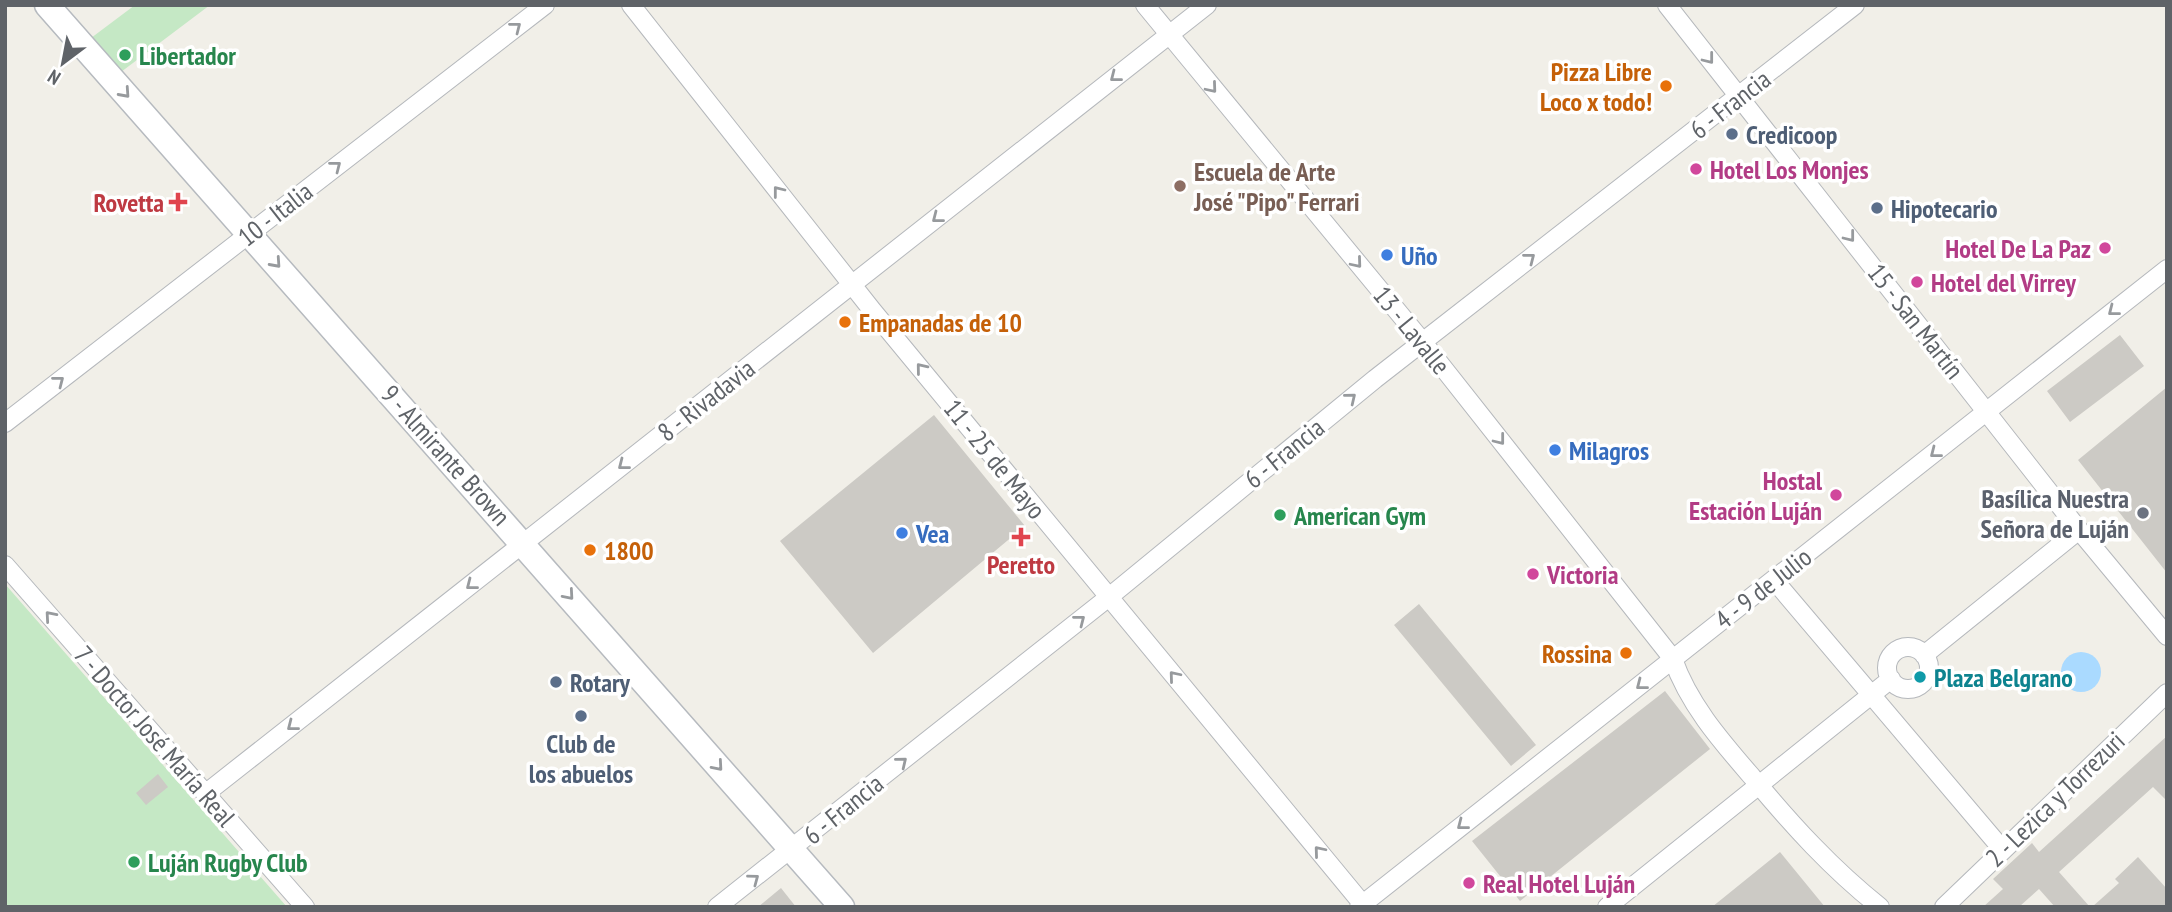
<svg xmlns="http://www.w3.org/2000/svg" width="2172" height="912" viewBox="0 0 2172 912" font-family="'PT Sans Narrow',sans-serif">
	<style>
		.green { fill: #c5e8c5 }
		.water { fill: #aadaff }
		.building { fill: #cccac5 }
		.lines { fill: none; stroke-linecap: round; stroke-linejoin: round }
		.street-casing { stroke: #b5b8bc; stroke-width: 20 }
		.secondary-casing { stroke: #b6babf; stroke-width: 27 }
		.street { stroke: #fff; stroke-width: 18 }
		.secondary { stroke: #fff; stroke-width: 24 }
		.oneway { stroke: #979a9d }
		.leisure-dot { fill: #2e9e5b; stroke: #fff; stroke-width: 2.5 }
		.food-dot { fill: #e8710a; stroke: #fff; stroke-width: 2.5 }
		.service-dot { fill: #5c6f8a; stroke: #fff; stroke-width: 2.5 }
		.hotel-dot { fill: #d1479c; stroke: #fff; stroke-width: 2.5 }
		.education-dot { fill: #8d6e63; stroke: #fff; stroke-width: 2.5 }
		.health-dot { fill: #e0444e; stroke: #fff; stroke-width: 2.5 }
		.shop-dot { fill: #3f7fe0; stroke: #fff; stroke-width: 2.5 }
		.worship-dot { fill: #6b7280; stroke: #fff; stroke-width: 2.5 }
		.culture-dot { fill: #0f9aa8; stroke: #fff; stroke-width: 2.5 }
		.labels { text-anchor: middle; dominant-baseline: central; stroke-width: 7; stroke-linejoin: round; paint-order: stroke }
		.leisure-label { font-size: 26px; font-weight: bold; fill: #27864d; stroke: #fff; text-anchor: start }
		.food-label { font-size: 26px; font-weight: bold; fill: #c56008; stroke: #fff; text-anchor: end }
		.street-label { font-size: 26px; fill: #5f6368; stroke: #fff }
		.service-label { font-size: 26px; font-weight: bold; fill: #4e5e75; stroke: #fff; text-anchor: start }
		.hotel-label { font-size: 26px; font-weight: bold; fill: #b23c85; stroke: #fff; text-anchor: start }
		.education-label { font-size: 26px; font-weight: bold; fill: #785e54; stroke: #fff; text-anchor: start }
		.health-label { font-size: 26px; font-weight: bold; fill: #be3a42; stroke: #fff; text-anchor: end }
		.shop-label { font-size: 26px; font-weight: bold; fill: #366cbe; stroke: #fff; text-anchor: start }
		.worship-label { font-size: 26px; font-weight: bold; fill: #5b616d; stroke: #fff; text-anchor: end }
		.culture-label { font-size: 26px; font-weight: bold; fill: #0d838f; stroke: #fff; text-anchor: start }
	</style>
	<rect width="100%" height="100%" fill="#f1efe8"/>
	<path class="green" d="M 135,5 L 210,5 L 121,72 L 91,38 Z
		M 5,584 L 287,907 L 5,907 Z"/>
	<path class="water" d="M2061 672a20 20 0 1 1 40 0a20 20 0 1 1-40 0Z"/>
	<path class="building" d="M 2120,335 L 2144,366 L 2070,422 L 2047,391 Z
		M 2167,387 L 2167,573 L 2078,460 Z
		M 934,415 L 1025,526 L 873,653 L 780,541 Z
		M 1419,604 L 1536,745 L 1511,766 L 1394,625 Z
		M 1665,691 L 1710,749 L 1520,901 L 1472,841 Z
		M 2167,736 L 2167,801 L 2153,787 L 2059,872 L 2090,907 L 2055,907 L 2039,889 L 2020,906 L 1983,907 L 2003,889 L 1993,879 L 2032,843 L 2039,852 Z
		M 158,774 L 168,787 L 146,805 L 136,793 Z
		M 1780,852 L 1825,907 L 1712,907 Z
		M 2138,857 L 2167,889 L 2167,907 L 2092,907 L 2119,883 L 2115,879 Z
		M 781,888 L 796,907 L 758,907 Z"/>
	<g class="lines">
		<defs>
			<path id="street" d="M 631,5 L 872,310 L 1365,907
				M 1145,5 L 1422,341 L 1673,659 C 1689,705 1722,742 1753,778 C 1792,825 1832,869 1880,907
				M 1667,5 L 2079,530 L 2167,636
				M 5,423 L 545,5
				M 5,565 L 305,907
				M 1774,580 L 2002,849
				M1887 668a21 21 0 1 1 42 0a21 21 0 1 1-42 0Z
				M 1924,655 L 2079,530
				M 205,794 L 1207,5
				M 717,907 L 1109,597 L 1375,379 L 1855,5
				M 1359,907 L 2167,269
				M 1607,907 L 1891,679
				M 1944,907 L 2167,693"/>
			<path id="secondary" d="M 47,5 L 842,907"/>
		</defs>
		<use href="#street" class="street-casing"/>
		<use href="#secondary" class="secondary-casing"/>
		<use href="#street" class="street"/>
		<use href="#secondary" class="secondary"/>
	</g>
	<defs><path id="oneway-chevron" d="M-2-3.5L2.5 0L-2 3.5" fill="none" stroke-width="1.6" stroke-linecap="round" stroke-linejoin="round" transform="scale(1.75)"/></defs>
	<g class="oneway">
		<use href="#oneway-chevron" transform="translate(516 27) rotate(-38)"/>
		<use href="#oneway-chevron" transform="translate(1709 59) rotate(52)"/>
		<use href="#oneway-chevron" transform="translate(1115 77) rotate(142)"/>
		<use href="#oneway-chevron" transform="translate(1212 88) rotate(50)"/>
		<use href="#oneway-chevron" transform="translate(125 93) rotate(48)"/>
		<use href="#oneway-chevron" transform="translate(336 166) rotate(-38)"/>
		<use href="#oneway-chevron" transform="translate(778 191) rotate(-128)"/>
		<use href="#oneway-chevron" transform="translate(937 218) rotate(142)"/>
		<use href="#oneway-chevron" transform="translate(1850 237) rotate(52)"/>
		<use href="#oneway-chevron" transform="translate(1530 258) rotate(-38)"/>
		<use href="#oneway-chevron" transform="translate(276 263) rotate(48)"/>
		<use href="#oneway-chevron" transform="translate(1357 263) rotate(50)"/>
		<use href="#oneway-chevron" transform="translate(2113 311) rotate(142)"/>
		<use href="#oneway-chevron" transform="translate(921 368) rotate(-129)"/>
		<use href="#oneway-chevron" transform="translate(59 381) rotate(-38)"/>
		<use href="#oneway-chevron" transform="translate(1351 398) rotate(-39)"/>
		<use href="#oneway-chevron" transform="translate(1500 440) rotate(52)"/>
		<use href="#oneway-chevron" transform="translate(1935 453) rotate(142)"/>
		<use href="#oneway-chevron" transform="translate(623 465) rotate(142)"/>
		<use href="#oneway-chevron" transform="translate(471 585) rotate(142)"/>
		<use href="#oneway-chevron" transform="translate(569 595) rotate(49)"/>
		<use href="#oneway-chevron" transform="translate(50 616) rotate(-131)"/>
		<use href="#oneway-chevron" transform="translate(1080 620) rotate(-38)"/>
		<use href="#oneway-chevron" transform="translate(1174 676) rotate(-130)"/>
		<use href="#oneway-chevron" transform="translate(1641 685) rotate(142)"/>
		<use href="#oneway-chevron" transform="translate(292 726) rotate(142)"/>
		<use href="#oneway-chevron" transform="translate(902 762) rotate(-39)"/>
		<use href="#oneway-chevron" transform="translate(718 766) rotate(49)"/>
		<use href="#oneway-chevron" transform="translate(1462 825) rotate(142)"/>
		<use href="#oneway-chevron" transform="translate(1319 851) rotate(-130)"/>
		<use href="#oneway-chevron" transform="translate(754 879) rotate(-37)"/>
	</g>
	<g class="leisure-dot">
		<circle cx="125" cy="55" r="7"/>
		<circle cx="1280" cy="515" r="7"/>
		<circle cx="134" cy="862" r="7"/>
	</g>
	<g class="food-dot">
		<circle cx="1666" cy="86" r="7"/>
		<circle cx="845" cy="322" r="7"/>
		<circle cx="590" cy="550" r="7"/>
		<circle cx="1626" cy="653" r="7"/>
	</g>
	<g class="service-dot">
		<circle cx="1732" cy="134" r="7"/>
		<circle cx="1877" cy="208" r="7"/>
		<circle cx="556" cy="682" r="7"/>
		<circle cx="581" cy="716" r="7"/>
	</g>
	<g class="hotel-dot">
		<circle cx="1696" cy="169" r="7"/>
		<circle cx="2105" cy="248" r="7"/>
		<circle cx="1917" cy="282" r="7"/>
		<circle cx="1836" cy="495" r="7"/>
		<circle cx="1533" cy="574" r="7"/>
		<circle cx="1469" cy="883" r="7"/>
	</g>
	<circle class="education-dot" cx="1180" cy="186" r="7"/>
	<g class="health-dot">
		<path d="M174.5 191.5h7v7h7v7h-7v7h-7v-7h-7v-7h7z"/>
		<path d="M1017.5 526.5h7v7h7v7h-7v7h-7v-7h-7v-7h7z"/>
	</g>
	<g class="shop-dot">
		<circle cx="1387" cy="255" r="7"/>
		<circle cx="1555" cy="450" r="7"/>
		<circle cx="902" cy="533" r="7"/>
	</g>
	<circle class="worship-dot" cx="2143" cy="513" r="7"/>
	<circle class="culture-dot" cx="1920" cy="677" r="7"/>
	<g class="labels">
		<g class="leisure-label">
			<text x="139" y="55">Libertador</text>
			<text x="1294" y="515">American Gym</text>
			<text x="148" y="862">Luján Rugby Club</text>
		</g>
		<g class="food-label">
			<text x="1652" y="71">Pizza Libre<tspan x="1652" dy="30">Loco x todo!</tspan></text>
			<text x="859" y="322" text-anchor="start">Empanadas de 10</text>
			<text x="604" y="550" text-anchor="start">1800</text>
			<text x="1612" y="653">Rossina</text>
		</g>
		<g class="street-label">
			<text transform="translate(1730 104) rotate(-38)">6 - Francia</text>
			<text transform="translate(275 214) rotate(-38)">10 - Italia</text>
			<text transform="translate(1916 321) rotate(52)">15 - San Martín</text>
			<text transform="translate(1412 330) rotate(51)">13 - Lavalle</text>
			<text transform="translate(706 400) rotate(-38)">8 - Rivadavia</text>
			<text transform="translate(1284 453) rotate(-39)">6 - Francia</text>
			<text transform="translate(446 455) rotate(48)">9 - Almirante Brown</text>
			<text transform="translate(995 459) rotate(51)">11 - 25 de Mayo</text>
			<text transform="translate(1763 588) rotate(-38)">4 - 9 de Julio</text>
			<text transform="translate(155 736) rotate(49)">7 - Doctor José María Real</text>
			<text transform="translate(2055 799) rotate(-44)">2 - Lezica y Torrezuri</text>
			<text transform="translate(843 809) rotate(-39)">6 - Francia</text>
		</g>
		<g class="service-label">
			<text x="1746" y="134">Credicoop</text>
			<text x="1891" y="208">Hipotecario</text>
			<text x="570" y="682">Rotary</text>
			<text x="581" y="743" text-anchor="middle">Club de<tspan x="581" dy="30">los abuelos</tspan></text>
		</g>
		<g class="hotel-label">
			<text x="1710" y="169">Hotel Los Monjes</text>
			<text x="2091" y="248" text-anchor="end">Hotel De La Paz</text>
			<text x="1931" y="282">Hotel del Virrey</text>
			<text x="1822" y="480" text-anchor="end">Hostal<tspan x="1822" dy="30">Estación Luján</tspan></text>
			<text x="1547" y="574">Victoria</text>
			<text x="1483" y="883">Real Hotel Luján</text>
		</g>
		<g class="education-label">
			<text x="1194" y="171">Escuela de Arte<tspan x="1194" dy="30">José "Pipo" Ferrari</tspan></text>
		</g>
		<g class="health-label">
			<text x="164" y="202">Rovetta</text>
			<text x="1021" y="564" text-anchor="middle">Peretto</text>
		</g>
		<g class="shop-label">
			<text x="1401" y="255">Uño</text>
			<text x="1569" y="450">Milagros</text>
			<text x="916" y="533">Vea</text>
		</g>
		<g class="worship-label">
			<text x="2129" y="498">Basílica Nuestra<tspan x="2129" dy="30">Señora de Luján</tspan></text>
		</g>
		<g class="culture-label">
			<text x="1934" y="677">Plaza Belgrano</text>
		</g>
	</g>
	<rect width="2172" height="912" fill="none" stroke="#5f6368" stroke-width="14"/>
	<g transform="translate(63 63) rotate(212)" stroke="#ffffff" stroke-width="5" paint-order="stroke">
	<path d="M0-5L12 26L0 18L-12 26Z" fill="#5f6368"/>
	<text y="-10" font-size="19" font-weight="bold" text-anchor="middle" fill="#5f6368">N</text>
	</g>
</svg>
